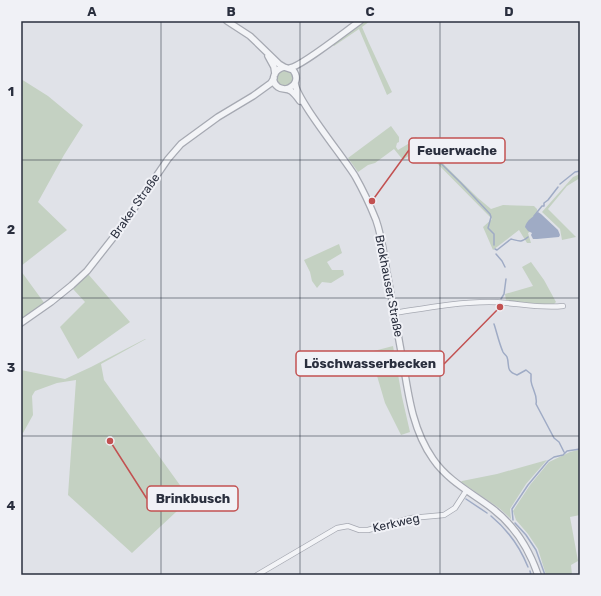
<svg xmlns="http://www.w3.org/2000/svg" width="601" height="596" viewBox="0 0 601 596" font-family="Rubik,sans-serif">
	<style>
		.green { fill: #c4d1c2 }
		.water { fill: #9fabc5 }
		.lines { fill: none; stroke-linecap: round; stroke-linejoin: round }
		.stream { stroke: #9fabc5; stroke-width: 1.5 }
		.minor-casing { stroke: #a6a9b2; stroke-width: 6 }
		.tertiary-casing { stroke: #a6a9b2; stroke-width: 8 }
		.minor { stroke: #f3f4f7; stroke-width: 4.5 }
		.tertiary { stroke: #f3f4f7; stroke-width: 5.5 }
		.grid { fill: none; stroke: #2a2f3e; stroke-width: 1; stroke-opacity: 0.55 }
		.labels { text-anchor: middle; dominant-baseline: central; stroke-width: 4; stroke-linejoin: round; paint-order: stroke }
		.street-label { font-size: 12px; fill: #2a2f3e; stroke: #f0f1f6 }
		.leader { fill: none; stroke: #c25151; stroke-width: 1.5 }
		.callout-dot { fill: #c25151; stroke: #f0f1f6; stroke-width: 1.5 }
		.callout { fill: #f0f1f6; stroke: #c25151; stroke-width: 1.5 }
		.callout-label { font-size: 13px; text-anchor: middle; font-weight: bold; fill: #2a2f3e }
		.neatline { fill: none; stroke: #2a2f3e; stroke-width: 1.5 }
		.grid-label { font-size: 13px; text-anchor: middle; font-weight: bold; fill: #2a2f3e }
	</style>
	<rect width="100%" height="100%" fill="#e0e2e8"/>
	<path class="green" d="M 364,21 L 370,21 L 362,27 C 371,49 382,70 392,92 L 387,95 L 359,29 L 334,46 L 332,44 Z
		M277 78a8 8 0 1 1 16 0a8 8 0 1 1-16 0Z
		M 21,79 L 48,96 L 83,125 L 64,155 L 38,202 L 67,230 L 21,266 Z
		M 391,126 L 399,137 L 399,142 L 397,143 L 396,147 L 398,150 L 413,141 L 412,139 L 416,137 L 478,198 L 491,209 L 503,205 L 534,206 L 537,209 L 538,215 L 533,230 L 528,233 L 531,243 L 527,243 L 519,230 L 493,250 L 483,227 L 492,219 L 421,147 L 403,160 L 394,149 L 375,163 L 368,165 L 358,172 L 348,158 Z
		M 580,174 L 580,178 L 567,186 L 548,209 L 576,237 L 562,240 L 560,229 L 542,212 L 573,177 Z
		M 339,244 L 342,253 L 327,262 L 332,270 L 343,270 L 344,275 L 331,283 L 322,282 L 317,288 L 312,281 L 310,272 L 304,260 Z
		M 531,262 L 544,280 L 556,302 L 553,305 L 506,301 L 505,294 L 533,286 L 522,267 Z
		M 21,271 L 45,304 L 21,319 Z
		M 88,274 L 130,322 L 78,359 L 60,327 L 85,302 L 73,289 Z
		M 145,339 L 146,339 L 101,364 L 104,380 L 190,499 L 132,553 L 68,495 L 76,380 L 57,383 L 35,391 L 32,396 L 33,415 L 23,433 L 21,431 L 21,370 L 65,379 L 91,367 Z
		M 393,346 L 402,397 L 410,432 L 401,435 L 385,403 L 370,352 Z
		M 578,450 L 580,451 L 580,515 L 570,517 L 578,561 L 571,565 L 572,575 L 546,575 L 538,549 L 528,534 L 516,520 L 513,511 L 530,485 L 549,462 L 570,452 Z
		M 547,460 L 526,484 L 510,509 L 511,519 L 499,508 L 461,482 L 462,481 L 497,474 Z"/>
	<path class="water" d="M 538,212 L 541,214 L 558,230 L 560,235 L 559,237 L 537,239 L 533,239 L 531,235 L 532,233 L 528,231 L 525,227 C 527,219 533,218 538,212 Z"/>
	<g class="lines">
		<path class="stream" d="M 418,141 L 461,183 L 490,214 L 491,217 L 488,228 L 494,234 L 494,245
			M 560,184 L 575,172 L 580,171
			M 534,216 L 542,206 L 544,206 L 544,203 L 548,200 L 558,187
			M 495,249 L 497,250 L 511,239 C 519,241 521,243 528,237
			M 496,254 L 502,261 L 505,267
			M 501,299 L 504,294 L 506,279
			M 494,324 C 497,333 499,343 503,352 C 504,354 506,355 507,357 C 510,365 505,371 517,375 L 526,370 L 531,374 C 531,376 531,378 531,381 C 532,389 538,395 536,404 L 554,438 L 559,442 L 564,452
			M 466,499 L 487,513
			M 491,516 C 508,530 520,547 528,567
			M 513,520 L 512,509 L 528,485 L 548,461 L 554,457 L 563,455 L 567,451 L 580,449
			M 515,523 L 526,535 L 536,550 L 545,575
			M 530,571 L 531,575"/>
		<defs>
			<path id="minor" d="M 394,313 C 426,308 457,302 489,302 C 514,302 538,309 563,306
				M 257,575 L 337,528 L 348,526 L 359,530 L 368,530 L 411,518 L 444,515 L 455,508 L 466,491"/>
			<path id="tertiary" d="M 227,21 L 250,36 L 279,64 L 284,67
				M 268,56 L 274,67 L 275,74
				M 290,68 C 302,66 347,30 360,21
				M 295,83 C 296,99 344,158 355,176 C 363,190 370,205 376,220 C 382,237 384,255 387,273 C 393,305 398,336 404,368 C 409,400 414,432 433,459 C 448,481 472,493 493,509 C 515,526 529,549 538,575
				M 286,89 C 296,86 299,78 293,70 L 284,67 C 275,69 269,80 278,87 C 282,90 287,88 291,91 C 294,93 297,97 300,101
				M 21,323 L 51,302 L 72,285 L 87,271 L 120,229 L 168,159 L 181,144 L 218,117 L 253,96 L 271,83 L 274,78"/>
		</defs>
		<use href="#minor" class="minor-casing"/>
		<use href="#tertiary" class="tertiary-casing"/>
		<use href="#minor" class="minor"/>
		<use href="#tertiary" class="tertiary"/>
	</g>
	<path class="grid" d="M 161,21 L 161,575M 300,21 L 300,575M 440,21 L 440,575M 21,160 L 580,160M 21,298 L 580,298M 21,436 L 580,436"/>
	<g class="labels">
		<g class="street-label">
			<text transform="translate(135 206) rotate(-55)">Braker Straße</text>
			<text transform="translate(389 286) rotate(79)">Brokhauser Straße</text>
			<text transform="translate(396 523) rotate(-13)">Kerkweg</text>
		</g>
	</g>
	<path class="leader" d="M372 201L409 150M500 307L444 364M110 441L147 499"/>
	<g class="callout-dot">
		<circle cx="372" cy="201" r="4"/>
		<circle cx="500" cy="307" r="4"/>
		<circle cx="110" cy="441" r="4"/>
	</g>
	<g class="callout">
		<rect x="409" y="138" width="96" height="25" rx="4"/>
		<rect x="296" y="351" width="148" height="25" rx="4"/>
		<rect x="147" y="486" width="91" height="25" rx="4"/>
	</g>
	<g class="callout-label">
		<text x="457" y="155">Feuerwache</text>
		<text x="370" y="368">Löschwasserbecken</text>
		<text x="193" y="503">Brinkbusch</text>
	</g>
	<rect width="601" height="596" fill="none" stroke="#f0f1f6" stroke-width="44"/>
	<rect x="22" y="22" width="557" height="552" class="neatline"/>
	<g class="grid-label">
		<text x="92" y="16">A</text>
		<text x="231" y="16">B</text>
		<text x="370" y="16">C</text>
		<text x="509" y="16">D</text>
		<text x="11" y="96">1</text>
		<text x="11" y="234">2</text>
		<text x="11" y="372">3</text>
		<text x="11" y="510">4</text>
	</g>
</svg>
